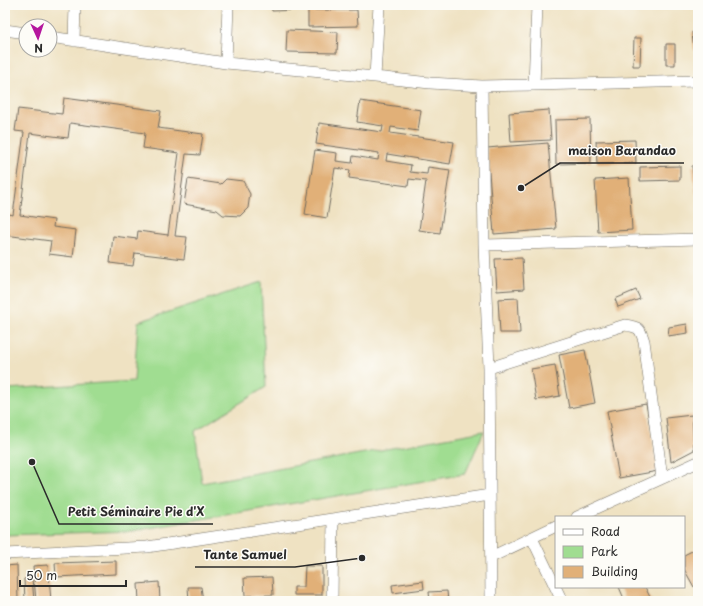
<svg xmlns="http://www.w3.org/2000/svg" width="703" height="606" viewBox="0 0 703 606" font-family="'Playpen Sans',sans-serif">
	<style>
		.green { fill: #a0dd91; stroke: #66845e }
		.building { fill: #e1b078 }
		.lines { fill: none; stroke-linecap: round; stroke-linejoin: round }
		.street-casing { stroke: #706b60; stroke-width: 12 }
		.street { stroke: #fff; stroke-width: 11 }
		.leader { fill: none; stroke: #2b2b2b; stroke-width: 1.5 }
		.callout-dot { fill: #2b2b2b; stroke: #fdfcf7; stroke-width: 1.5 }
		.callout-label { font-size: 12px; text-anchor: middle; font-weight: bold; fill: #2b2b2b; stroke: #fdfcf7; stroke-width: 3; stroke-linejoin: round; paint-order: stroke }
	</style>
	<rect width="100%" height="100%" fill="#fdfcf7"/>
	<filter id="ink" filterUnits="userSpaceOnUse"><feTurbulence type="fractalNoise" baseFrequency=".025" numOctaves="2"/><feDisplacementMap in="SourceGraphic" scale="8" xChannelSelector="R" yChannelSelector="G"/><feConvolveMatrix kernelMatrix="1 2 1 2 8 2 1 2 1" color-interpolation-filters="sRGB"/></filter>
	<filter id="wash" filterUnits="userSpaceOnUse"><feTurbulence type="fractalNoise" baseFrequency=".012" numOctaves="4" result="noise"/><feDisplacementMap in="SourceGraphic" scale="16" xChannelSelector="R" yChannelSelector="G"/><feGaussianBlur stdDeviation="0.9" result="paint"/><feColorMatrix in="noise" values="0 0 0 0 0 0 0 0 0 0 0 0 0 0 0 0 0 1.4 0 .05"/><feComposite in="paint" operator="in"/></filter>
	<g filter="url(#wash)">
		<rect width="100%" height="100%" fill="#efe2c2"/>
		<path class="green" d="M 261,282 L 266,387 L 195,431 L 202,483 L 484,431 L 465,474 L 132,531 L 5,535 L 5,387 L 7,389 L 134,381 L 138,322 Z"/>
		<g id="blocks">
			<path class="building" d="M 271,5 L 299,5 L 299,10 L 272,11 Z
				M 308,10 L 357,10 L 358,26 L 308,27 Z
				M 287,30 L 338,32 L 337,53 L 286,52 Z
				M 692,32 L 698,32 L 698,50 L 694,50 Z
				M 634,38 L 641,38 L 640,66 L 633,66 Z
				M 666,44 L 675,44 L 675,65 L 666,65 Z
				M 64,98 L 161,111 L 158,128 L 203,134 L 200,155 L 186,154 L 175,236 L 187,237 L 184,259 L 135,253 L 133,266 L 110,263 L 113,236 L 137,239 L 138,231 L 168,235 L 179,153 L 143,148 L 145,133 L 70,123 L 68,138 L 30,133 L 20,215 L 54,220 L 53,227 L 76,230 L 73,257 L 49,254 L 51,241 L 5,235 L 5,213 L 13,215 L 24,132 L 15,131 L 18,109 L 62,114 Z
				M 360,101 L 421,110 L 418,131 L 391,127 L 390,133 L 454,142 L 450,164 L 387,154 L 386,161 L 411,165 L 410,172 L 427,174 L 428,167 L 450,170 L 440,233 L 419,230 L 426,181 L 409,179 L 408,186 L 349,178 L 350,170 L 335,168 L 327,218 L 305,214 L 315,150 L 337,153 L 336,161 L 352,163 L 353,156 L 378,160 L 379,153 L 316,144 L 319,123 L 382,132 L 383,126 L 357,122 Z
				M 549,110 L 551,140 L 511,142 L 509,113 Z
				M 590,119 L 591,163 L 556,164 L 555,120 Z
				M 635,140 L 636,163 L 597,164 L 596,141 Z
				M 548,143 L 556,229 L 494,234 L 487,148 Z
				M 680,166 L 680,180 L 640,181 L 640,167 Z
				M 692,166 L 698,166 L 698,194 L 696,194 Z
				M 629,178 L 632,230 L 598,232 L 595,180 Z
				M 188,179 L 221,184 L 226,179 L 243,181 L 250,194 L 248,208 L 240,216 L 223,215 L 217,210 L 184,204 Z
				M 522,258 L 524,289 L 497,291 L 495,259 Z
				M 636,290 L 640,299 L 618,307 L 615,299 Z
				M 518,298 L 520,333 L 500,333 L 498,299 Z
				M 687,324 L 688,333 L 668,336 L 669,327 Z
				M 585,350 L 595,403 L 569,408 L 559,355 Z
				M 555,365 L 560,396 L 536,400 L 531,369 Z
				M 646,404 L 658,471 L 619,478 L 607,411 Z
				M 692,415 L 694,450 L 671,462 L 666,418 Z
				M 694,550 L 698,557 L 698,585 L 694,587 L 684,569 L 684,555 Z
				M 116,561 L 116,574 L 56,577 L 55,563 Z
				M 17,565 L 18,601 L 5,601 L 5,566 Z
				M 48,565 L 51,601 L 36,601 L 33,566 Z
				M 305,566 L 322,566 L 322,595 L 294,595 L 294,587 L 304,587 Z
				M 272,577 L 273,595 L 245,596 L 244,578 Z
				M 32,578 L 34,601 L 25,601 L 24,579 Z
				M 423,581 L 424,589 L 393,593 L 392,585 Z
				M 159,582 L 160,601 L 139,601 L 138,584 Z
				M 188,587 L 201,587 L 203,601 L 189,601 Z
				M 619,587 L 645,587 L 652,601 L 625,601 Z
				M 447,591 L 448,601 L 430,601 L 429,592 Z"/>
		</g>
	</g>
	<g filter="url(#ink)">
		<use href="#blocks" fill-opacity="0" stroke="#706b60" stroke-width="1"/>
		<g class="lines">
			<defs>
				<path id="street" d="M 5,30 L 26,33
					M 50,37 L 226,63 L 375,77 L 430,83 L 482,86 L 534,85 L 698,81
					M 74,41 L 75,5
					M 226,63 L 228,5
					M 375,77 L 379,5
					M 534,85 L 537,5
					M 482,86 L 484,245 L 489,368 L 491,601
					M 484,245 L 698,239
					M 489,368 L 625,325 C 639,327 640,328 644,341 L 662,478
					M 577,517 L 698,462
					M 532,538 L 562,601
					M 5,554 L 147,547 L 490,495
					M 491,557 L 556,526
					M 332,601 L 333,519"/>
			</defs>
			<use href="#street" class="street-casing"/>
			<use href="#street" class="street"/>
		</g>
	</g>
	<path class="leader" d="M521 188L560 163H684M32 462L59 524H213M362 558L295 567H195"/>
	<g class="callout-dot">
		<circle cx="521" cy="188" r="4"/>
		<circle cx="32" cy="462" r="4"/>
		<circle cx="362" cy="558" r="4"/>
	</g>
	<g class="callout-label">
		<text x="622" y="155">maison Barandao</text>
		<text x="136" y="516">Petit Séminaire Pie d'X</text>
		<text x="245" y="559">Tante Samuel</text>
	</g>
	<rect width="703" height="606" fill="none" stroke="#fdfcf7" stroke-width="20"/>
	<rect x="555" y="516" width="130" height="72" fill="#fdfcf7" stroke="#a9a8a5"/>
	<rect x="563" y="529" width="20" height="6" fill="#ffffff" stroke="#a9a8a5"/>
	<text x="591" y="536" font-size="12" fill="#2b2b2b">Road</text>
	<rect x="563" y="546" width="20" height="12" fill="#a0dd91" stroke="#a9a8a5"/>
	<text x="591" y="556" font-size="12" fill="#2b2b2b">Park</text>
	<rect x="563" y="566" width="20" height="12" fill="#e1b078" stroke="#a9a8a5"/>
	<text x="591" y="576" font-size="12" fill="#2b2b2b">Building</text>
	<g transform="translate(38 38) rotate(177)"><circle r="19" fill="#fdfcf7" stroke="#a9a8a5"/>
	<path d="M0-3L7 15L0 10L-7 15Z" fill="#b5179e"/>
	<text y="-6" font-size="11" font-weight="bold" text-anchor="middle" fill="#2b2b2b">N</text>
	</g>
	<path d="M20 580v6h106v-6" fill="none" stroke="#2b2b2b" stroke-width="2"/>
	<text x="26" y="580" font-size="12" fill="#2b2b2b" stroke="#fdfcf7" stroke-width="3" paint-order="stroke">50 m</text>
</svg>
